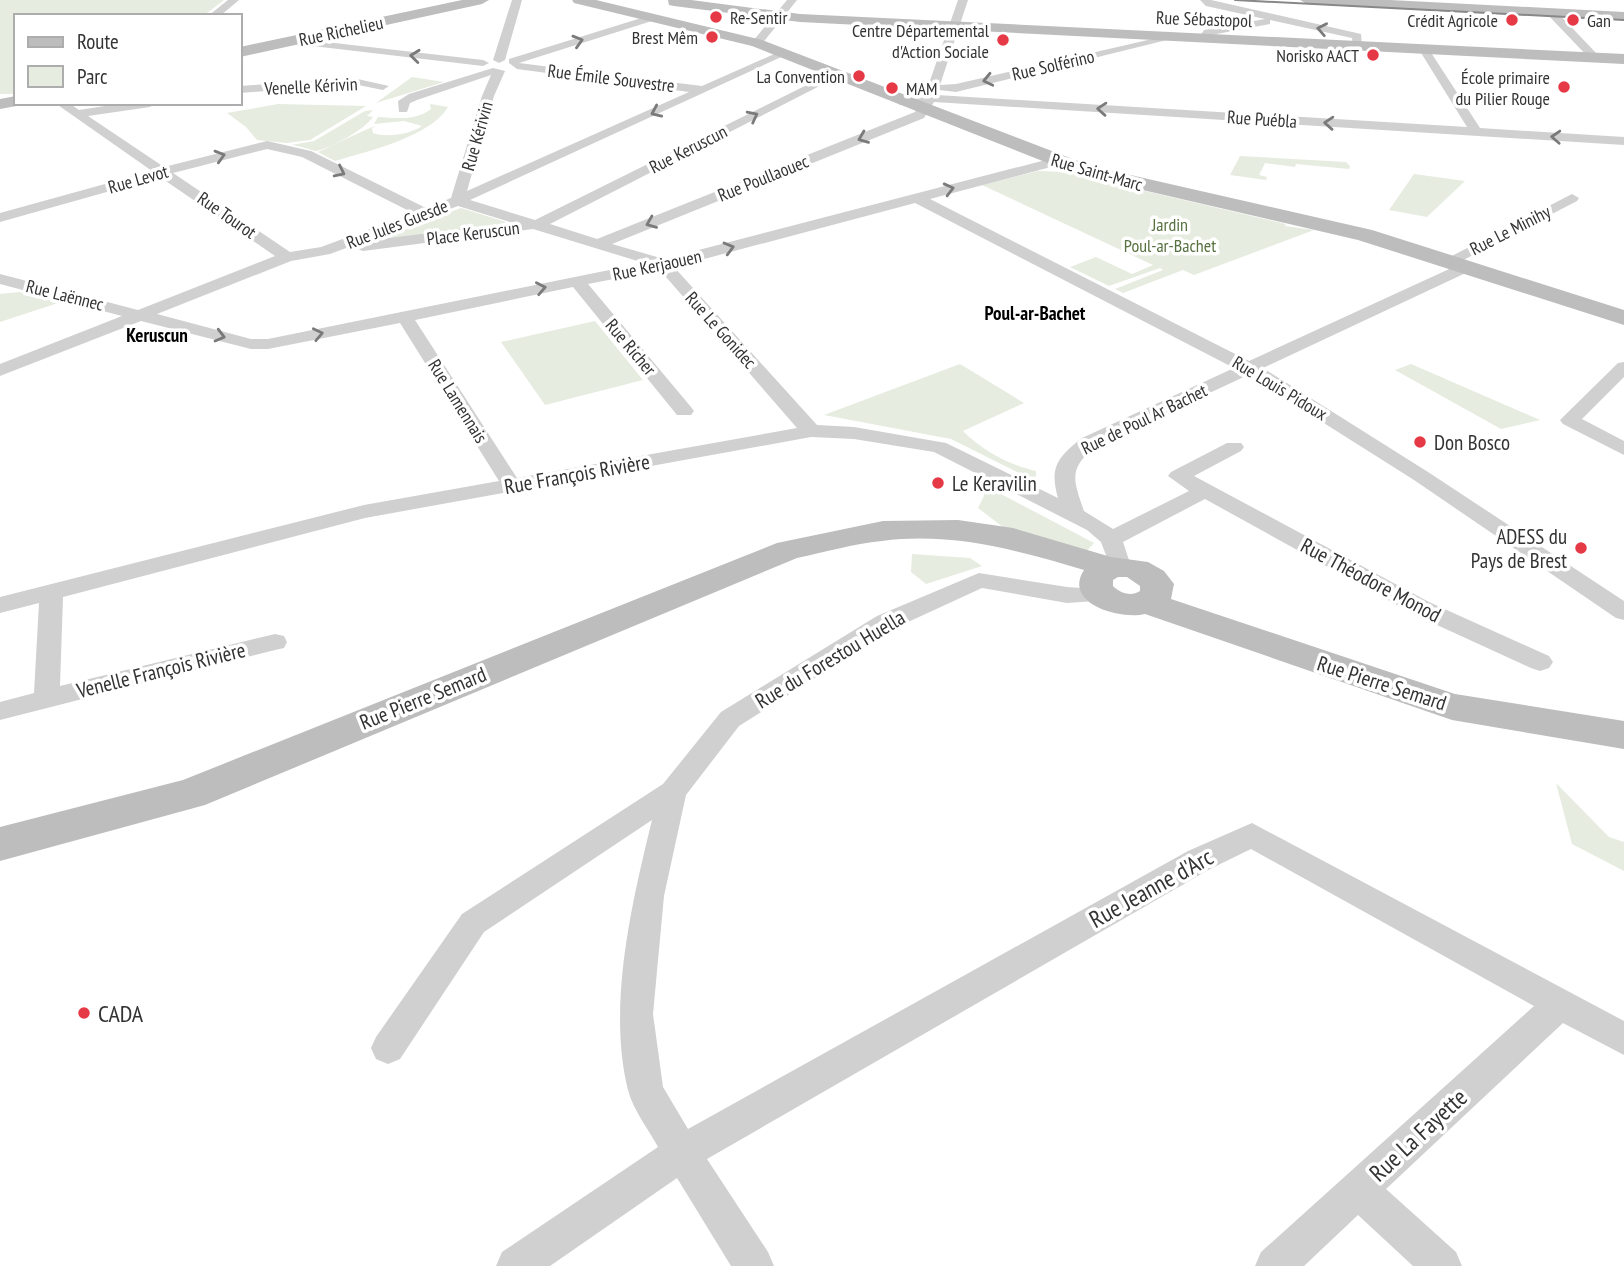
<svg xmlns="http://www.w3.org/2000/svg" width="1624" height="1266" viewBox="0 0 1624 1266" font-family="'PT Sans Narrow',sans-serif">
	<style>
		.green { fill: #e6ecdf }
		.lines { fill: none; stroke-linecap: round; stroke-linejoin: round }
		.street { fill: #d0d0d0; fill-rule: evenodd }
		.secondary { fill: #bdbdbd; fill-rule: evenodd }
		.tram { stroke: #888; stroke-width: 2 }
		.oneway { stroke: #7a7a7a }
		.poi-dot { fill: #e63946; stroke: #fff; stroke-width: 2.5 }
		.labels { text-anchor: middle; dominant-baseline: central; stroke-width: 7; stroke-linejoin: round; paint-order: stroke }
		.far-poi-label { font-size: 18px; fill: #333; stroke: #fff; text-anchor: end }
		.far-street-label { font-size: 18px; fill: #333; stroke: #fff }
		.far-park-label { font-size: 18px; fill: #56703f; stroke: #fff }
		.far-neighbourhood-label { font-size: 19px; font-weight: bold; fill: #000; stroke: #fff }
		.poi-label { font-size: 21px; fill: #333; stroke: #fff; text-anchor: start }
		.street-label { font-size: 21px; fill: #333; stroke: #fff }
		.near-street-label { font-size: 24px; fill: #333; stroke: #fff }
		.near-poi-label { font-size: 24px; fill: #333; stroke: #fff; text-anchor: start }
	</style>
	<rect width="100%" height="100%" fill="#fff"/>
	<path class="green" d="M 0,0 L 224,0 L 203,16 L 16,16 L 16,94 L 0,94 Z
		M 412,77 L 444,82 L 376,103 Z
		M 278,104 L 366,106 L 310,140 L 287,143 L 257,140 L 246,127 L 227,113 Z
		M 430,104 L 448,107 C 430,137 371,150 335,161 L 318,152 C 328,148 371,126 377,126 L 372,128 L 373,133 C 388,138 411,134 422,126 L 404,121 L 374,124 L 378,117 C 396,118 416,121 431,109 Z
		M 373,110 L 367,116 L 373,117 C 364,130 331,148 316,151 C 313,151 298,145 291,145 L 314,141 L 365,111 Z
		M 1240,156 L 1346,162 L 1350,166 L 1349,169 L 1296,164 L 1295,167 L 1265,163 L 1259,175 L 1267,177 L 1266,180 L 1230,175 Z
		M 1038,171 L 1064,172 L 1286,224 L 1285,226 L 1314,230 L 1194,275 L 1183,270 L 1123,293 L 1115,289 L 1163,270 L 1160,268 L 1109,286 L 1070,267 L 1096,257 L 1132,274 L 1153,265 L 982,185 Z
		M 1414,174 L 1465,181 L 1427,217 L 1389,210 Z
		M 461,208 L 506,222 L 498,227 L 393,240 L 386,237 Z
		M 19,292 L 61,302 L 0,322 L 0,294 Z
		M 595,321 L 643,380 L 545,405 L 501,342 Z
		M 960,364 L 1024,403 L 963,431 C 983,451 1009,465 1036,471 L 1036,476 L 1031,479 L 951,439 L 824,415 Z
		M 1411,364 L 1540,420 L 1501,429 L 1395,370 Z
		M 982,484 L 1094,543 L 1085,553 L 1003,527 L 978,508 L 984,496 Z
		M 912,554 L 970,558 L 982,566 L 926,584 L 911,572 Z
		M 1556,783 L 1609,837 L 1624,842 L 1624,871 L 1572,844 Z"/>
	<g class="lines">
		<path class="street" d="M 228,0 L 239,0 L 220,16 L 208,16 Z
			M 512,0 L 522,0 L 505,60 L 499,63 L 493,60 Z
			M 787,0 L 797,0 L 761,45 L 753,45 L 753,41 Z
			M 958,0 L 968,0 L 940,85 L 956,84 L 1174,34 L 1179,37 L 956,92 L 939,90 L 937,95 L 1467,127 L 1418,48 L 1423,45 L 1428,48 L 1480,128 L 1624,137 L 1624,145 L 934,102 L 924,118 L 612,244 L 664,259 L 1057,157 L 1064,161 L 1062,164 L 930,199 L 1249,361 L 1458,265 L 1470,265 L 1472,268 L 1470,271 L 1263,368 L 1428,472 L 1624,601 L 1624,620 L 1616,618 L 1414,480 L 1248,375 L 1096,446 C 1068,469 1073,479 1084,511 L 1113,529 L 1189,491 L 1168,476 L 1171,472 L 1227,443 L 1241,443 L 1244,447 L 1241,451 L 1194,476 L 1429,602 L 1549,656 L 1553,662 L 1549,668 L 1540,671 L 1531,668 L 1413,614 L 1205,499 L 1123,542 L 1131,566 L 1128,571 L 1120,573 L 1112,571 L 1101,542 L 1087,530 L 934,452 L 854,439 L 811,437 L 365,518 L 63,597 L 60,686 L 275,634 L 284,636 L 287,642 L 284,648 L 275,650 L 0,720 L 0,702 L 34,693 L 39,603 L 0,613 L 0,597 L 364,505 L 499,481 L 400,323 L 268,349 L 251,349 L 141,321 L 0,376 L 0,364 L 122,316 L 0,284 L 0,274 L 138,310 L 275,256 L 160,177 L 0,222 L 0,213 L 152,171 L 55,103 L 69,103 L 79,110 L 124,103 L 156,103 L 150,107 L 88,116 L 164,167 L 267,141 L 311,151 L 426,208 L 451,198 L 482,96 L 491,75 L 417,100 L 410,103 L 407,112 L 399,112 L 398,101 L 409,94 L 493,68 L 505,71 L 494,96 L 467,191 L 689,92 L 517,69 L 509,63 L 509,59 L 651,15 L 655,16 L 655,20 L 519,63 L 702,86 L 781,51 L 790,53 L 470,200 L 535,220 L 833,72 L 843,74 L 550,224 L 597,239 L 915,112 L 921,102 L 900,105 L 894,101 L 900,97 L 925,95 ZM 267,149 L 302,157 L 413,213 L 321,247 L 290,252 L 173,173 ZM 915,203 L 1234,368 L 1082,438 C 1058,457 1049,467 1058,498 L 946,443 L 854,427 L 817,425 L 674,267 ZM 458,206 L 513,223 L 364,241 ZM 533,229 L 644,263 L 268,339 L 251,339 L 157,314 L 291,261 L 330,254 L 357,244 L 358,249 L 363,251 ZM 660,270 L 797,428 L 517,478 L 415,320 L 573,287 L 677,415 L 691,415 L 694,411 L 691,407 L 588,284 Z
			M 1200,0 L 1211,0 L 1361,34 L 1362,45 L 1353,47 L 1352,38 L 1270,20 L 1270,24 L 1211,35 L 1207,41 L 1199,41 L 1198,39 L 1204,30 L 1265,19 L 1206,6 Z
			M 1548,11 L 1556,11 L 1598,55 L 1598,59 L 1590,59 L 1548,15 Z
			M 291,38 L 483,60 L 489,63 L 483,66 L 287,43 L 286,41 Z
			M 353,78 L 389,86 L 383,90 L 353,84 L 240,93 L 240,86 Z
			M 1572,194 L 1579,198 L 1577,201 L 1454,265 L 1442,265 L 1440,262 Z
			M 1624,362 L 1624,377 L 1582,419 L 1624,441 L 1624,455 L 1563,424 L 1560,420 L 1618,363 Z
			M 979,573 L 1067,587 L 1110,590 L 1114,595 L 1110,600 L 1067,603 L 982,588 L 895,628 L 739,726 L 686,795 L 664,896 L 653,1014 L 663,1087 L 688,1129 L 1188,851 L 1252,823 L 1624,1021 L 1624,1055 L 1563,1023 L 1386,1189 L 1456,1252 L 1462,1266 L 1413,1266 L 1358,1215 L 1304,1266 L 1255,1266 L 1261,1252 L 1534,1006 L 1251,849 L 1210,869 L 707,1159 L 768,1252 L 774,1266 L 731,1266 L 677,1178 L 550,1266 L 496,1266 L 502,1252 L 658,1147 C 649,1130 633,1110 628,1090 C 607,1007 632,902 652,820 L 484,932 L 400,1059 L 388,1064 L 376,1059 L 371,1048 L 376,1037 L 462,914 L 663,784 L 721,712 L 877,616 Z"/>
		<path class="secondary" d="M 462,0 L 489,0 L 482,4 L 240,57 L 240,47 Z
			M 572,0 L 596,0 L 762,40 L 1091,166 L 1372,230 L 1624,310 L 1624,325 L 1358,240 L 1078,175 L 752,46 L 574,3 Z
			M 668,0 L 691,0 L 800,14 L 1624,54 L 1624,64 L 800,22 L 674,6 L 669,5 Z
			M 1300,0 L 1390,0 L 1624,12 L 1624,20 L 1307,4 Z
			M 16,96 L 16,103 L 22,105 L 0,109 L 0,99 Z
			M 958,520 L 1013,528 L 1111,557 L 1148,562 L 1164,571 L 1174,584 L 1171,599 L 1455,694 L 1624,721 L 1624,749 L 1452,720 L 1145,614 C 1121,620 1062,604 1084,570 C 1018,550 952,532 882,541 C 853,544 825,552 797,558 L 205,805 L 0,861 L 0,827 L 183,780 L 777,543 L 883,521 ZM 1118,577 L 1127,577 L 1140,586 L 1140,591 C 1131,597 1120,593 1113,586 L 1113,580 Z"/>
		<path class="tram" d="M 1235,0 L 1624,20"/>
	</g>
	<defs><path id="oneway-chevron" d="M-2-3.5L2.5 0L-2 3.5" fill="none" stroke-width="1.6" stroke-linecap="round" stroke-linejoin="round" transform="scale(1.75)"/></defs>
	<g class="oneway">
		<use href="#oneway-chevron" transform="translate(1322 29) rotate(-169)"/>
		<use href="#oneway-chevron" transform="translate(578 41) rotate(-17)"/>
		<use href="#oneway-chevron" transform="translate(415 56) rotate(-174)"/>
		<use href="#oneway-chevron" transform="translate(988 80) rotate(167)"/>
		<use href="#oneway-chevron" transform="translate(1102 109) rotate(-176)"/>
		<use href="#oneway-chevron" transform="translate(656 112) rotate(156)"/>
		<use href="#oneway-chevron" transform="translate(753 116) rotate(-27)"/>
		<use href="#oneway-chevron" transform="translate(1329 123) rotate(-176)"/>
		<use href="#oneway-chevron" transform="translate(1556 137) rotate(-177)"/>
		<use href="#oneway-chevron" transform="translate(863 138) rotate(158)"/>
		<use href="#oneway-chevron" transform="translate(220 156) rotate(-16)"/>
		<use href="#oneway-chevron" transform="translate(340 172) rotate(26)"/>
		<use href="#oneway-chevron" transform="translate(949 189) rotate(-14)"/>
		<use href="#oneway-chevron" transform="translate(651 223) rotate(158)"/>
		<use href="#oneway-chevron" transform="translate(729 248) rotate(-15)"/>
		<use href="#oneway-chevron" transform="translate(541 288) rotate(-11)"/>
		<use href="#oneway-chevron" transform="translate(318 334) rotate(-12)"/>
		<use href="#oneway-chevron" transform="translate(220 336) rotate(15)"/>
	</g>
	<g class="poi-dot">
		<circle cx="716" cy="17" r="7"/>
		<circle cx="1512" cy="20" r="7"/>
		<circle cx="1573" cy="20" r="7"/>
		<circle cx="712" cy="37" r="7"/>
		<circle cx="1003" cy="40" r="7"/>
		<circle cx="1373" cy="55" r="7"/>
		<circle cx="859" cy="76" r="7"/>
		<circle cx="1564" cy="87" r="7"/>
		<circle cx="892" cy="88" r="7"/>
		<circle cx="1420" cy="442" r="7"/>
		<circle cx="938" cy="483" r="7"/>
		<circle cx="1581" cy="548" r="7"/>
		<circle cx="84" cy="1013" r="7"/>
	</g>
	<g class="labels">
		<g class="far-poi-label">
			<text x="730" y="17" text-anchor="start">Re-Sentir</text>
			<text x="1498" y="20">Crédit Agricole</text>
			<text x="1587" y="20" text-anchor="start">Gan</text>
			<text x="989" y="30">Centre Départemental<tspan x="989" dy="21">d'Action Sociale</tspan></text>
			<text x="698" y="37">Brest Mêm</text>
			<text x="1359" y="55">Norisko AACT</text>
			<text x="845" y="76">La Convention</text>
			<text x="1550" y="77">École primaire<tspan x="1550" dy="21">du Pilier Rouge</tspan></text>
			<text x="906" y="88" text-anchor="start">MAM</text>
		</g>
		<g class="far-street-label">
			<text transform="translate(1204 19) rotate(2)">Rue Sébastopol</text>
			<text transform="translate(341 31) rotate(-12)">Rue Richelieu</text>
			<text transform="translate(1053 65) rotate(-13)">Rue Solférino</text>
			<text transform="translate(611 78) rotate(7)">Rue Émile Souvestre</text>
			<text transform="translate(311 86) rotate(-3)">Venelle Kérivin</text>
			<text transform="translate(1262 119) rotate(4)">Rue Puébla</text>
			<text transform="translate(477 136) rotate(-74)">Rue Kérivin</text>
			<text transform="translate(688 149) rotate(-27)">Rue Keruscun</text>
			<text transform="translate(1097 172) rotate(16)">Rue Saint-Marc</text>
			<text transform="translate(763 178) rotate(-22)">Rue Poullaouec</text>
			<text transform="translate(138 179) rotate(-16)">Rue Levot</text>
			<text transform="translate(227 215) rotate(35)">Rue Tourot</text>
			<text transform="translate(397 224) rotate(-21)">Rue Jules Guesde</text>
			<text transform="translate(1510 230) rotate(-27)">Rue Le Minihy</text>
			<text transform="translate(473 233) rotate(-7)">Place Keruscun</text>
			<text transform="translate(657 265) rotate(-12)">Rue Kerjaouen</text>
			<text transform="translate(65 295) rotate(14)">Rue Laënnec</text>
			<text transform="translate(721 330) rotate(48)">Rue Le Gonidec</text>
			<text transform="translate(631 347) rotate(50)">Rue Richer</text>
			<text transform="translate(1280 388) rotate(31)">Rue Louis Pidoux</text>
			<text transform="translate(458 401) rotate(58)">Rue Lamennais</text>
			<text transform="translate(1144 419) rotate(-26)">Rue de Poul Ar Bachet</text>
		</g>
		<g class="far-park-label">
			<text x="1170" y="224">Jardin<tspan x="1170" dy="21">Poul-ar-Bachet</tspan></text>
		</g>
		<g class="far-neighbourhood-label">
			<text x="1035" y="313">Poul-ar-Bachet</text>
			<text x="157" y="335">Keruscun</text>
		</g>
		<g class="poi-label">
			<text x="1434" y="442">Don Bosco</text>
			<text x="952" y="483">Le Keravilin</text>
			<text x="1567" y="536" text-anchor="end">ADESS du<tspan x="1567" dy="24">Pays de Brest</tspan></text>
		</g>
		<g class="street-label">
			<text transform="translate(577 474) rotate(-10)">Rue François Rivière</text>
			<text transform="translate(1371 580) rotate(28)">Rue Théodore Monod</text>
			<text transform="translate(830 659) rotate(-31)">Rue du Forestou Huella</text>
			<text transform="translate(161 670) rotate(-14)">Venelle François Rivière</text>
			<text transform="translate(1382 683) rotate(18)">Rue Pierre Semard</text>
			<text transform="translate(423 698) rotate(-22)">Rue Pierre Semard</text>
		</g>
		<g class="near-street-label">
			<text transform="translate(1151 888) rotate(-29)">Rue Jeanne d'Arc</text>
			<text transform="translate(1418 1135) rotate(-43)">Rue La Fayette</text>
		</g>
		<g class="near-poi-label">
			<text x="98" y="1013">CADA</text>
		</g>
	</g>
	<rect x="14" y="14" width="228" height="91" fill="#ffffff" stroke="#adadad" stroke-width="2"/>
	<rect x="28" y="37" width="35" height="10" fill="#bdbdbd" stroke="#adadad" stroke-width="2"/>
	<text x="77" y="49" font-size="21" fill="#333333">Route</text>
	<rect x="28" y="66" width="35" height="21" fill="#e6ecdf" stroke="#adadad" stroke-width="2"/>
	<text x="77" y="84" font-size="21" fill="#333333">Parc</text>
</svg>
